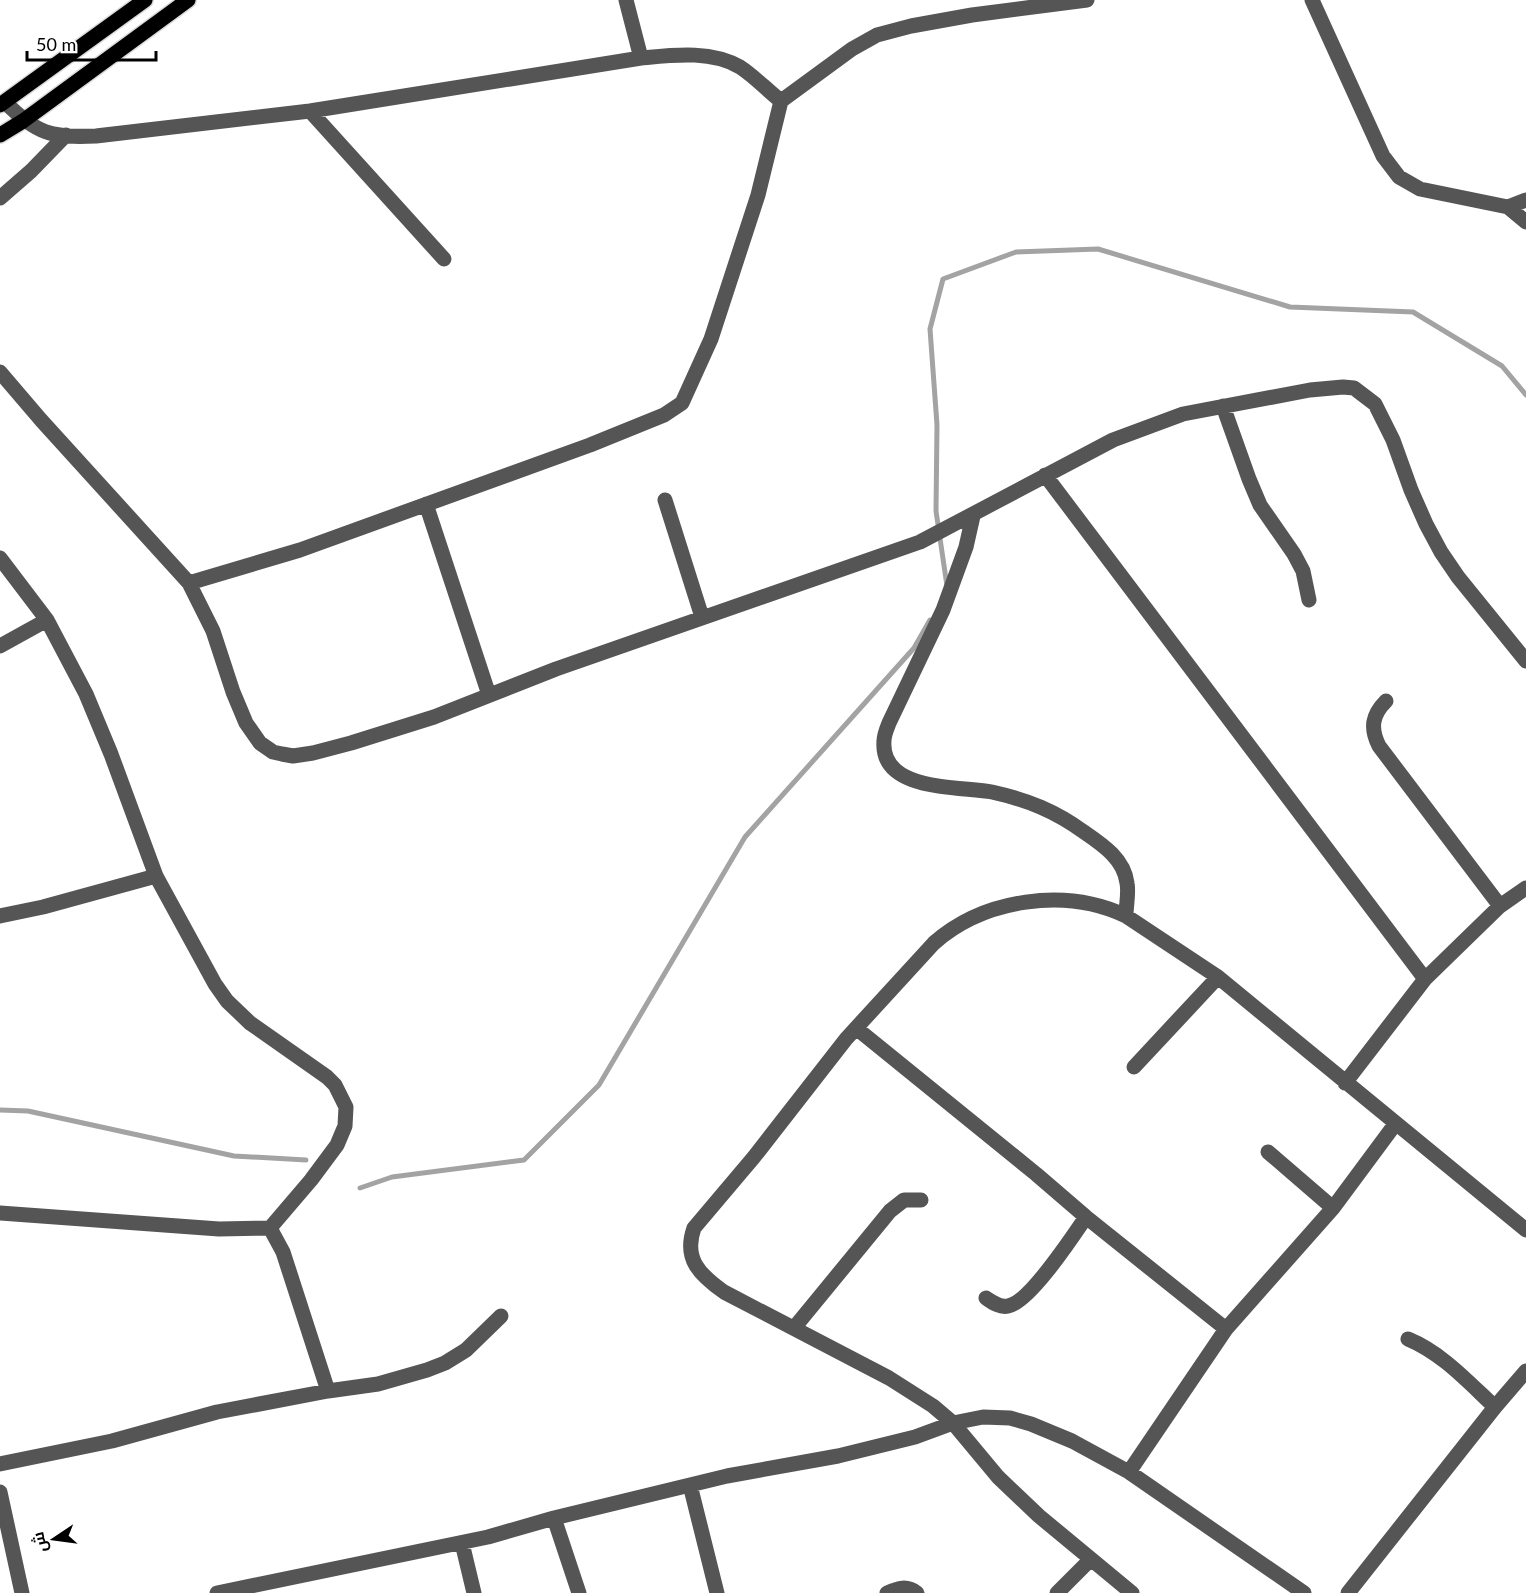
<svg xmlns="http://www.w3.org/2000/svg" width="1526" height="1593" viewBox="0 0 1526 1593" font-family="Lato,Cairo,sans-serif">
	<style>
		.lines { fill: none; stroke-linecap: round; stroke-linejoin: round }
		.stream { stroke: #a3a3a3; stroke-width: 5 }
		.major-casing { stroke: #dbdbdb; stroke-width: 18 }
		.minor { stroke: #555; stroke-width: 15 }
		.major { stroke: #000; stroke-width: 15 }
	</style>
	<rect width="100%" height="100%" fill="#fff"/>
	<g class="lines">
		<path class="stream" d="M 947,586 L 936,511 L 937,425 L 930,329 L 943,279 L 1016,252 L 1098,249 L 1290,307 L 1413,312 L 1502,366 L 1526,395
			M 0,1110 L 28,1111 L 234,1156 L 306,1160
			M 360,1188 L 392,1177 L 524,1160 L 599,1085 L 745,837 L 914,648 L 930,620"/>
		<defs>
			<path id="major" d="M 0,105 L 145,0
				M 0,135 L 23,121 L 188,0"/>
		</defs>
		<use href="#major" class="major-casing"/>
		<path class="minor" d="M 626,0 L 641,58
			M 1312,0 L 1383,156 L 1399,177 L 1420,189 L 1508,207 L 1526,200
			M 5,102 C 36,134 52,138 96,136 L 310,111 L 641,58 C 673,55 711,50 740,67 C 754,76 767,90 781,101
			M 310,111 L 444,259
			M 0,198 L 31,171 L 66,135
			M 1508,207 L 1526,222
			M 0,372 L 41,420 L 189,583 L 213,631 L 233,692 L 246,723 L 260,743 L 273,752 L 282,754 L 293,756 L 313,753 L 351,743 L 434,717 L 556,669 L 920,542 L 1113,440 L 1183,414 L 1310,390 L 1343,387 L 1354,388 L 1375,404 L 1393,440 L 1411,490 L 1426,524 L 1441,552 L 1458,577 L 1526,661
			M 1223,406 L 1249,479 L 1260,505 L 1294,554 L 1303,571 L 1309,600
			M 1045,475 L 1425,979
			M 665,500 L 702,617
			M 426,504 L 489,695
			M 973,516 L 966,547 L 943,610 L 889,723 C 887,728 884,735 884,741 C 880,792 960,786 992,792 C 1028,800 1055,811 1084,832 C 1103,845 1124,859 1127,883 C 1129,893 1126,905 1126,916
			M 0,558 L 47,620 L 86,694 L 111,754 L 156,876 L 215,984 L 227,1001 L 250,1023 L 327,1077 L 335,1085 L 346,1107 L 345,1126 L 337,1145 L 311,1180 L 270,1228 L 219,1229 L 0,1213
			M 189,583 L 300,550 L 590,445 L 664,415 L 682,403 L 711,339 L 758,195 L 781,101 L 852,49 L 877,35 L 911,26 L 972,15 L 1087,0
			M 0,646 L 47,620
			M 1386,701 C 1372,715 1370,728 1379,746 L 1500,906
			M 0,916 L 43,907 L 156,876
			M 856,1028 L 1036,1174 L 1086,1217 L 1226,1329
			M 1134,1067 L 1218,977
			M 1345,1083 L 1425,979 L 1500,906 L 1526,888
			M 1268,1152 L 1333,1208
			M 270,1228 L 283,1252 L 328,1391
			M 986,1298 C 992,1302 1000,1308 1008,1306 C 1029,1303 1073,1236 1086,1217
			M 794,1328 L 890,1211 L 904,1200 L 921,1200
			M 1408,1339 C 1442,1353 1468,1382 1495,1407
			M 0,1464 L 112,1441 L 217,1412 L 328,1391 L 378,1384 L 427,1370 L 445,1363 L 466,1350 L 501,1316
			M 1129,1472 L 1226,1329 L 1333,1208 L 1396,1123
			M 690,1485 L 717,1593
			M 0,1492 L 22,1593
			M 554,1518 L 579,1593
			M 462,1543 L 474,1593
			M 217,1593 L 488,1537 L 554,1518 L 727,1476 L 838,1456 L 915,1437 L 953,1423 L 983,1417 L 1010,1418 L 1031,1424 L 1072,1441 L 1129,1472 L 1304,1593
			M 887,1593 C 898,1588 907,1585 917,1593
			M 1057,1593 L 1090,1560
			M 1132,1593 L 1039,1516 L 998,1477 L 953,1423 L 933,1406 L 889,1378 L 724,1292 C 700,1275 683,1259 694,1228 L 754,1157 L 846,1039 L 934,943 C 984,899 1065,887 1126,916 L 1218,977 L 1526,1230
			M 1348,1593 L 1495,1407 L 1526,1371"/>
		<use href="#major" class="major"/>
	</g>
	<g transform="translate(54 1539) rotate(257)" stroke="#ffffff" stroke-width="4.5" paint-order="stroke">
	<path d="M0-4.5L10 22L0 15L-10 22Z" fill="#000000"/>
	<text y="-9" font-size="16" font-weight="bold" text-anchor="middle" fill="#000000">ش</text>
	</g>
	<path d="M27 51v9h129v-9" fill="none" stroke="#000000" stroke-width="3"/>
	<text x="36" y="51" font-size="18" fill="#000000" stroke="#ffffff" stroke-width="4.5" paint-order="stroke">50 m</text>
</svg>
